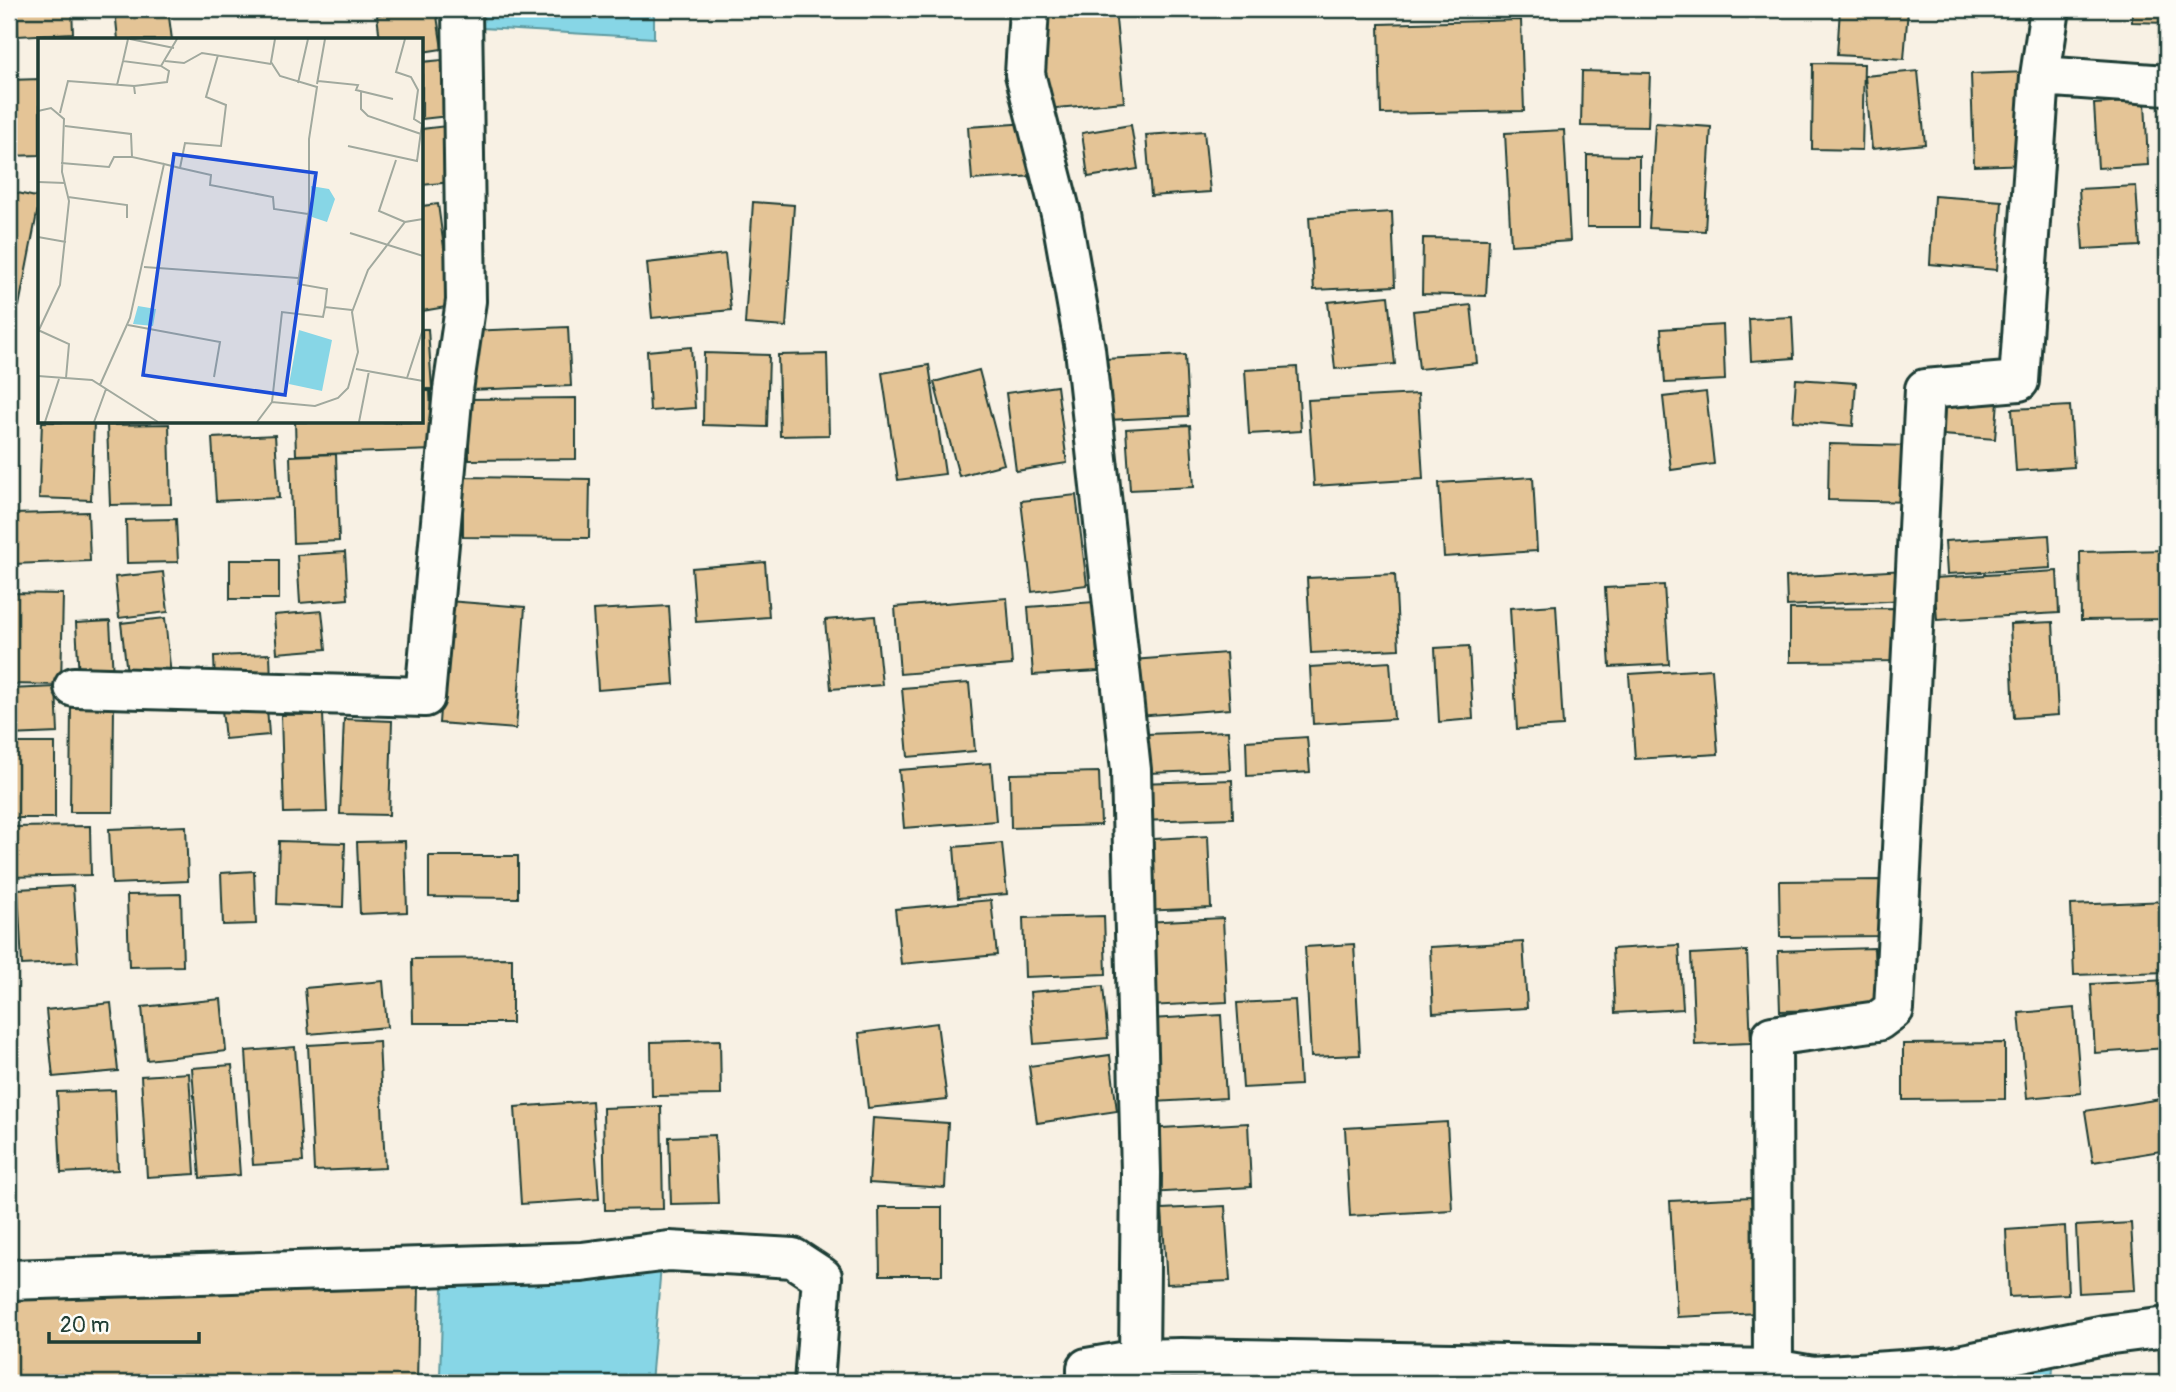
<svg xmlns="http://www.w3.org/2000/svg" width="2176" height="1392" viewBox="0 0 2176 1392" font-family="Pangolin,sans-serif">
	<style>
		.water { fill: #87d6e6; stroke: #5d999f; stroke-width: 2 }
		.building { fill: #e4c496; stroke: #1f3d34; stroke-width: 2 }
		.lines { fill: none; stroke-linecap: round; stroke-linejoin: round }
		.minor-casing { stroke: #1f3d34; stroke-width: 44 }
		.minor { stroke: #fdfcf7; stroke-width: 38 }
		.inset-road { fill: none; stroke: #a1a99e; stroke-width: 2 }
		.view { fill: #1d4ed8; fill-opacity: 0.15; stroke: #1d4ed8; stroke-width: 3.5 }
		.inset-edge { fill: none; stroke: #1f3d34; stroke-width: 3.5 }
	</style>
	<rect width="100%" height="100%" fill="#f8f1e4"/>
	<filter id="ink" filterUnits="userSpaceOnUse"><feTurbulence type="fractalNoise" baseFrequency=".0143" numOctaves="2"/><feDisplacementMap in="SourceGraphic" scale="14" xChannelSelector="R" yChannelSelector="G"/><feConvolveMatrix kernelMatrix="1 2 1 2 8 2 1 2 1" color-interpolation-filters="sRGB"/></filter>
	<g filter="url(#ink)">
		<path class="water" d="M 482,9 L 654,9 L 654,38 L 482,28 Z
			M 444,1257 L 661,1266 L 651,1383 L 588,1383 L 440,1376 Z
			M 2053,1367 L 2052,1383 L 1944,1383 Z"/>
		<path class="building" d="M 17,9 L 72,9 L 73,33 L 18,36 Z
			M 115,9 L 168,9 L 172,40 L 118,40 Z
			M 422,9 L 436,9 L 442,49 L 422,52 L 422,40 L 380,40 L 377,15 Z
			M 1035,9 L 1115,9 L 1124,102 L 1045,109 Z
			M 1840,9 L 1908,9 L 1904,59 L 1837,55 Z
			M 2132,9 L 2167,9 L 2167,23 L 2132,22 Z
			M 1521,20 L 1524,111 L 1381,114 L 1379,24 Z
			M 442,60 L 448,116 L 422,119 L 422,62 Z
			M 1813,63 L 1864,64 L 1862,150 L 1812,149 Z
			M 1582,71 L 1650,73 L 1648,127 L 1581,126 Z
			M 1918,71 L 1925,144 L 1872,149 L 1865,76 Z
			M 2028,72 L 2029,164 L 1974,166 L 1971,74 Z
			M 40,79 L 40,155 L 9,156 L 9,80 Z
			M 2145,101 L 2148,165 L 2098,168 L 2094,104 Z
			M 1031,123 L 1035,176 L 972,180 L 968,127 Z
			M 1655,123 L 1711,127 L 1705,231 L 1649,228 Z
			M 1131,125 L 1138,169 L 1088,177 L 1082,133 Z
			M 446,126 L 452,182 L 422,185 L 422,129 Z
			M 1564,130 L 1570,241 L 1511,245 L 1505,133 Z
			M 1204,131 L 1210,192 L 1151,196 L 1146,135 Z
			M 1587,155 L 1639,156 L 1639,227 L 1587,227 Z
			M 2136,186 L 2140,246 L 2083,249 L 2079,189 Z
			M 9,191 L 40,198 L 19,306 L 9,304 Z
			M 1934,196 L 2002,201 L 1997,270 L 1930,264 Z
			M 753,202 L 794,205 L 786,327 L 745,324 Z
			M 438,204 L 452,306 L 422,311 L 422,206 Z
			M 1392,212 L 1395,286 L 1314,290 L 1309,217 Z
			M 1423,238 L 1489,239 L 1486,296 L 1422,294 Z
			M 725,254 L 731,310 L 652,318 L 647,263 Z
			M 1388,296 L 1395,364 L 1335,369 L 1328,302 Z
			M 1471,305 L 1477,363 L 1419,369 L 1413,311 Z
			M 1792,317 L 1794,358 L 1751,361 L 1749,319 Z
			M 1723,325 L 1725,380 L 1665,383 L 1661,329 Z
			M 9,327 L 14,327 L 9,396 Z
			M 568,327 L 571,386 L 470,390 L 468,331 Z
			M 422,329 L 428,329 L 432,389 L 422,389 Z
			M 691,347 L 695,408 L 650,411 L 647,351 Z
			M 704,353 L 769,355 L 767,427 L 703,425 Z
			M 827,354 L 829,435 L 780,436 L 778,355 Z
			M 1185,355 L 1188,416 L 1108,420 L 1104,359 Z
			M 929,365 L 945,474 L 898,480 L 882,373 Z
			M 1297,367 L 1301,431 L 1249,434 L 1245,370 Z
			M 979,370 L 1004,464 L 959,476 L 934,382 Z
			M 1796,379 L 1856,383 L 1853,426 L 1793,421 Z
			M 1057,386 L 1067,463 L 1016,471 L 1006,393 Z
			M 422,391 L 430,391 L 433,450 L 296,455 L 295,422 L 422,422 Z
			M 1706,392 L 1714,464 L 1671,470 L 1663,397 Z
			M 1418,394 L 1423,479 L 1314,486 L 1308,400 Z
			M 576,398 L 576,459 L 469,460 L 468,399 Z
			M 1945,398 L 1998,401 L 1995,439 L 1943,435 Z
			M 2070,406 L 2074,467 L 2016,471 L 2012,409 Z
			M 42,422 L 94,422 L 91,500 L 39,498 Z
			M 169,424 L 171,504 L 110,505 L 107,425 Z
			M 1190,425 L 1194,487 L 1130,490 L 1126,429 Z
			M 275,435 L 279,498 L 216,501 L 212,438 Z
			M 1829,444 L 1913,446 L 1912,502 L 1828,500 Z
			M 336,454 L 339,541 L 293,543 L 290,456 Z
			M 463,477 L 590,479 L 589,538 L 463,537 Z
			M 1533,477 L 1537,551 L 1444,557 L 1439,483 Z
			M 1076,495 L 1087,585 L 1032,592 L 1021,501 Z
			M 88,512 L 90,561 L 13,564 L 12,514 Z
			M 176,519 L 178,562 L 127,563 L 126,520 Z
			M 2049,535 L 2051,568 L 1947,574 L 1945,541 Z
			M 2167,550 L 2167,619 L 2081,620 L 2080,552 Z
			M 345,552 L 348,599 L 300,603 L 297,555 Z
			M 230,560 L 279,560 L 279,599 L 230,599 Z
			M 765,562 L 769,617 L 696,622 L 692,568 Z
			M 1905,570 L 1906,600 L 1787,606 L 1786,577 Z
			M 2057,571 L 2059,613 L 1937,620 L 1934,578 Z
			M 163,572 L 168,612 L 119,618 L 115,577 Z
			M 1395,574 L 1399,649 L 1311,653 L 1307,578 Z
			M 1664,585 L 1669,664 L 1610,667 L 1605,588 Z
			M 9,593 L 63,594 L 61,685 L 9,684 Z
			M 1007,598 L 1012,665 L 900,674 L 895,607 Z
			M 448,601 L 525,607 L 516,729 L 439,723 Z
			M 1094,602 L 1098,671 L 1033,675 L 1028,607 Z
			M 1556,605 L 1563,726 L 1517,729 L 1510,608 Z
			M 669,606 L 674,684 L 598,690 L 593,610 Z
			M 1903,608 L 1904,661 L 1790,662 L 1790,609 Z
			M 322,611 L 326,649 L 277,653 L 274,615 Z
			M 875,616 L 882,685 L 831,689 L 825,620 Z
			M 165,618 L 171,676 L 128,681 L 121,623 Z
			M 110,621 L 113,677 L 79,679 L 76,623 Z
			M 2053,622 L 2058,715 L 2014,718 L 2010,624 Z
			M 1469,646 L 1473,719 L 1439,722 L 1435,648 Z
			M 1226,653 L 1230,709 L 1137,716 L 1132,660 Z
			M 270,654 L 271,681 L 215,683 L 214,656 Z
			M 1390,662 L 1394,719 L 1313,724 L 1310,667 Z
			M 1712,669 L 1718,754 L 1635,759 L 1629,674 Z
			M 969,683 L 975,751 L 908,757 L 902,688 Z
			M 56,687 L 58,733 L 9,735 L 9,689 Z
			M 71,703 L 114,704 L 113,812 L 70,812 Z
			M 267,707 L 269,735 L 225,739 L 222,710 Z
			M 323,714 L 327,812 L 284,813 L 281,715 Z
			M 344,719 L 392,721 L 389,815 L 340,814 Z
			M 1228,731 L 1230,770 L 1148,773 L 1147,734 Z
			M 1307,737 L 1310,772 L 1247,776 L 1246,741 Z
			M 9,743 L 55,743 L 55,818 L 9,818 Z
			M 991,763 L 996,821 L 904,828 L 899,770 Z
			M 1099,772 L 1101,825 L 1011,828 L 1010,774 Z
			M 1232,780 L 1233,818 L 1139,821 L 1138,783 Z
			M 90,826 L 91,875 L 9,877 L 9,827 Z
			M 186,826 L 188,881 L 112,884 L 109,829 Z
			M 1208,836 L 1211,908 L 1141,911 L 1136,840 Z
			M 279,841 L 345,843 L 343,907 L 277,904 Z
			M 405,841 L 407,912 L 360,914 L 357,842 Z
			M 1002,843 L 1007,894 L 958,898 L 954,847 Z
			M 429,856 L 518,856 L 518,898 L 429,897 Z
			M 254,871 L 256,924 L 223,925 L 221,873 Z
			M 1882,880 L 1882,936 L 1780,937 L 1779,881 Z
			M 73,886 L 78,962 L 22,965 L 18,889 Z
			M 181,894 L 183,966 L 129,967 L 127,895 Z
			M 991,900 L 997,955 L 901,964 L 895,909 Z
			M 2167,901 L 2167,972 L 2074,975 L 2071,905 Z
			M 1104,916 L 1106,974 L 1025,977 L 1023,918 Z
			M 1223,918 L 1227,1002 L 1148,1006 L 1144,922 Z
			M 1523,942 L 1527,1008 L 1433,1013 L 1430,947 Z
			M 1354,944 L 1360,1055 L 1311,1057 L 1305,947 Z
			M 1679,945 L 1683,1009 L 1615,1013 L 1612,949 Z
			M 1874,948 L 1876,1009 L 1780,1011 L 1778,951 Z
			M 1747,951 L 1751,1043 L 1695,1045 L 1691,954 Z
			M 512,958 L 512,1023 L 413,1023 L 412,959 Z
			M 2167,980 L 2167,1048 L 2095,1053 L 2091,984 Z
			M 383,981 L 387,1027 L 309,1034 L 305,988 Z
			M 1103,986 L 1108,1038 L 1034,1044 L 1030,992 Z
			M 221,999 L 226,1051 L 147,1060 L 142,1007 Z
			M 1295,1000 L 1300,1085 L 1243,1088 L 1237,1003 Z
			M 111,1003 L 118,1071 L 53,1077 L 46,1010 Z
			M 2074,1008 L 2081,1093 L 2027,1098 L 2019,1013 Z
			M 1221,1015 L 1226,1098 L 1154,1102 L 1150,1019 Z
			M 937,1023 L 947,1100 L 868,1108 L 859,1033 Z
			M 720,1040 L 721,1095 L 652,1096 L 651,1042 Z
			M 379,1041 L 385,1168 L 314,1171 L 308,1045 Z
			M 2005,1043 L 2005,1099 L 1903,1100 L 1903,1044 Z
			M 295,1047 L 303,1162 L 253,1165 L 246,1051 Z
			M 1110,1055 L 1117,1111 L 1037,1123 L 1029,1066 Z
			M 232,1065 L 240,1175 L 200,1178 L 192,1068 Z
			M 189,1073 L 195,1174 L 147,1177 L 141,1076 Z
			M 115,1090 L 118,1170 L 61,1173 L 57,1092 Z
			M 2167,1098 L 2167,1150 L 2093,1162 L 2085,1111 Z
			M 592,1101 L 599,1199 L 521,1204 L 515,1107 Z
			M 661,1106 L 663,1209 L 605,1210 L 603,1108 Z
			M 873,1118 L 948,1123 L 945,1188 L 869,1183 Z
			M 1447,1122 L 1452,1210 L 1350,1216 L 1345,1128 Z
			M 1248,1123 L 1251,1187 L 1149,1193 L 1145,1129 Z
			M 715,1135 L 718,1203 L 671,1204 L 669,1137 Z
			M 1751,1197 L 1759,1313 L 1677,1317 L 1670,1201 Z
			M 1225,1206 L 1230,1281 L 1167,1284 L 1162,1209 Z
			M 879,1207 L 942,1207 L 942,1275 L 880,1275 Z
			M 2131,1223 L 2135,1290 L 2079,1293 L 2076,1226 Z
			M 2065,1226 L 2068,1294 L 2009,1297 L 2006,1230 Z
			M 419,1285 L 417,1383 L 11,1383 L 9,1289 Z
			M 2159,1350 L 2167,1350 L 2167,1383 L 2161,1383 Z"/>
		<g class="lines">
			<defs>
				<path id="minor" d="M 1029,9 L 1025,74 L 1061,214 L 1085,349 L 1131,770 L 1141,1173 L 1139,1359
					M 2050,9 L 2040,76 L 2167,85
					M 74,687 L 425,697 L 453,390 L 466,301 L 462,9
					M 9,1280 L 582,1262 L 669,1251 L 793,1258 L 822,1277 L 814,1383
					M 1773,1369 L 1772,1036 L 1878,1021 L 1894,1009 L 1925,389 L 2019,381 L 2040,76
					M 1087,1383 L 1087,1368 L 1139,1359 L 1181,1358 L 1773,1369 L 1813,1376 L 1949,1367 L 2104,1335 L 2167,1327"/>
			</defs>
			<use href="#minor" class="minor-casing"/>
			<use href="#minor" class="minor"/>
		</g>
	</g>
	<g transform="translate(38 38)">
		<rect width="385" height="385" fill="#f8f1e4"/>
		<path d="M 273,148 L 291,151 L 297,161 L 289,184 L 274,179 ZM 100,268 L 118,271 L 115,288 L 95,286 ZM 261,292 L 294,302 L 284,353 L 251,346 Z" fill="#87d6e6"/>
		<path class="inset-road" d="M 92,1 L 136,10M 237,1 L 233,24 L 242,38 L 279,49 L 271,101 L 271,172 L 260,246 L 289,251 L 287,269M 85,23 L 90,1M 127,23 L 146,25 L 164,15 L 233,26M 280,43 L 320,47 L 318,52 L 355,61M 260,45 L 270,1M 279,46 L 287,1M 79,47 L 85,23 L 123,28 L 139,1M 96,48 L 129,44 L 131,33 L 123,28M 323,53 L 323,71 L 330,78 L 383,96M 0,73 L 13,70 L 26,81 L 24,134 L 31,163 L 22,247 L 0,294M 22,75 L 30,43 L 96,48 L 97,56M 27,88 L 93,96 L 94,119 L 126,126M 310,108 L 379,123 L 384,86 L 376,81 L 380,52 L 373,39 L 358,34 L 367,1M 358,122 L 341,173 L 367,184M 23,125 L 71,129 L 76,119 L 94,119M 142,130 L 173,137 L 172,147 L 235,159 L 236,171 L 270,176M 0,144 L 27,145M 30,159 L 89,167 L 89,180M 312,195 L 385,218M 0,199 L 28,204M 106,229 L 260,240M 90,287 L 182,304 L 176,339M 0,292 L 31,306 L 28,340M 318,331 L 385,343M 0,338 L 54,342 L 120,384M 369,340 L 385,291M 62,347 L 92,280 L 126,126 L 142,130 L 147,105 L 183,108 L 188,67 L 168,59 L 180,17M 234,364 L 244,274 L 285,279 L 287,269 L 314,272M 7,384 L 21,341M 56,384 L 68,351M 219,384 L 234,364 L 277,368 L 300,360 L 310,350 L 320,314 L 314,274 L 330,232 L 367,184 L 385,181M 321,384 L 331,333"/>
		<path class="view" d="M 136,116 L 278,135 L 247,357 L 105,337 Z"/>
		<rect width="385" height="385" class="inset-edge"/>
	</g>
	<rect width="2176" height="1392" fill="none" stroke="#fdfcf7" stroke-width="35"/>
	<rect x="18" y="18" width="2141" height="1357" fill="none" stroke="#1f3d34" stroke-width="2.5" filter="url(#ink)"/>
	<path d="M49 1332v10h150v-10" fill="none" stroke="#1f3d34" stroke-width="3.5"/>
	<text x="60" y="1332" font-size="21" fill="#1f3d34" stroke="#fdfcf7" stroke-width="5" paint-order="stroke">20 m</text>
</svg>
